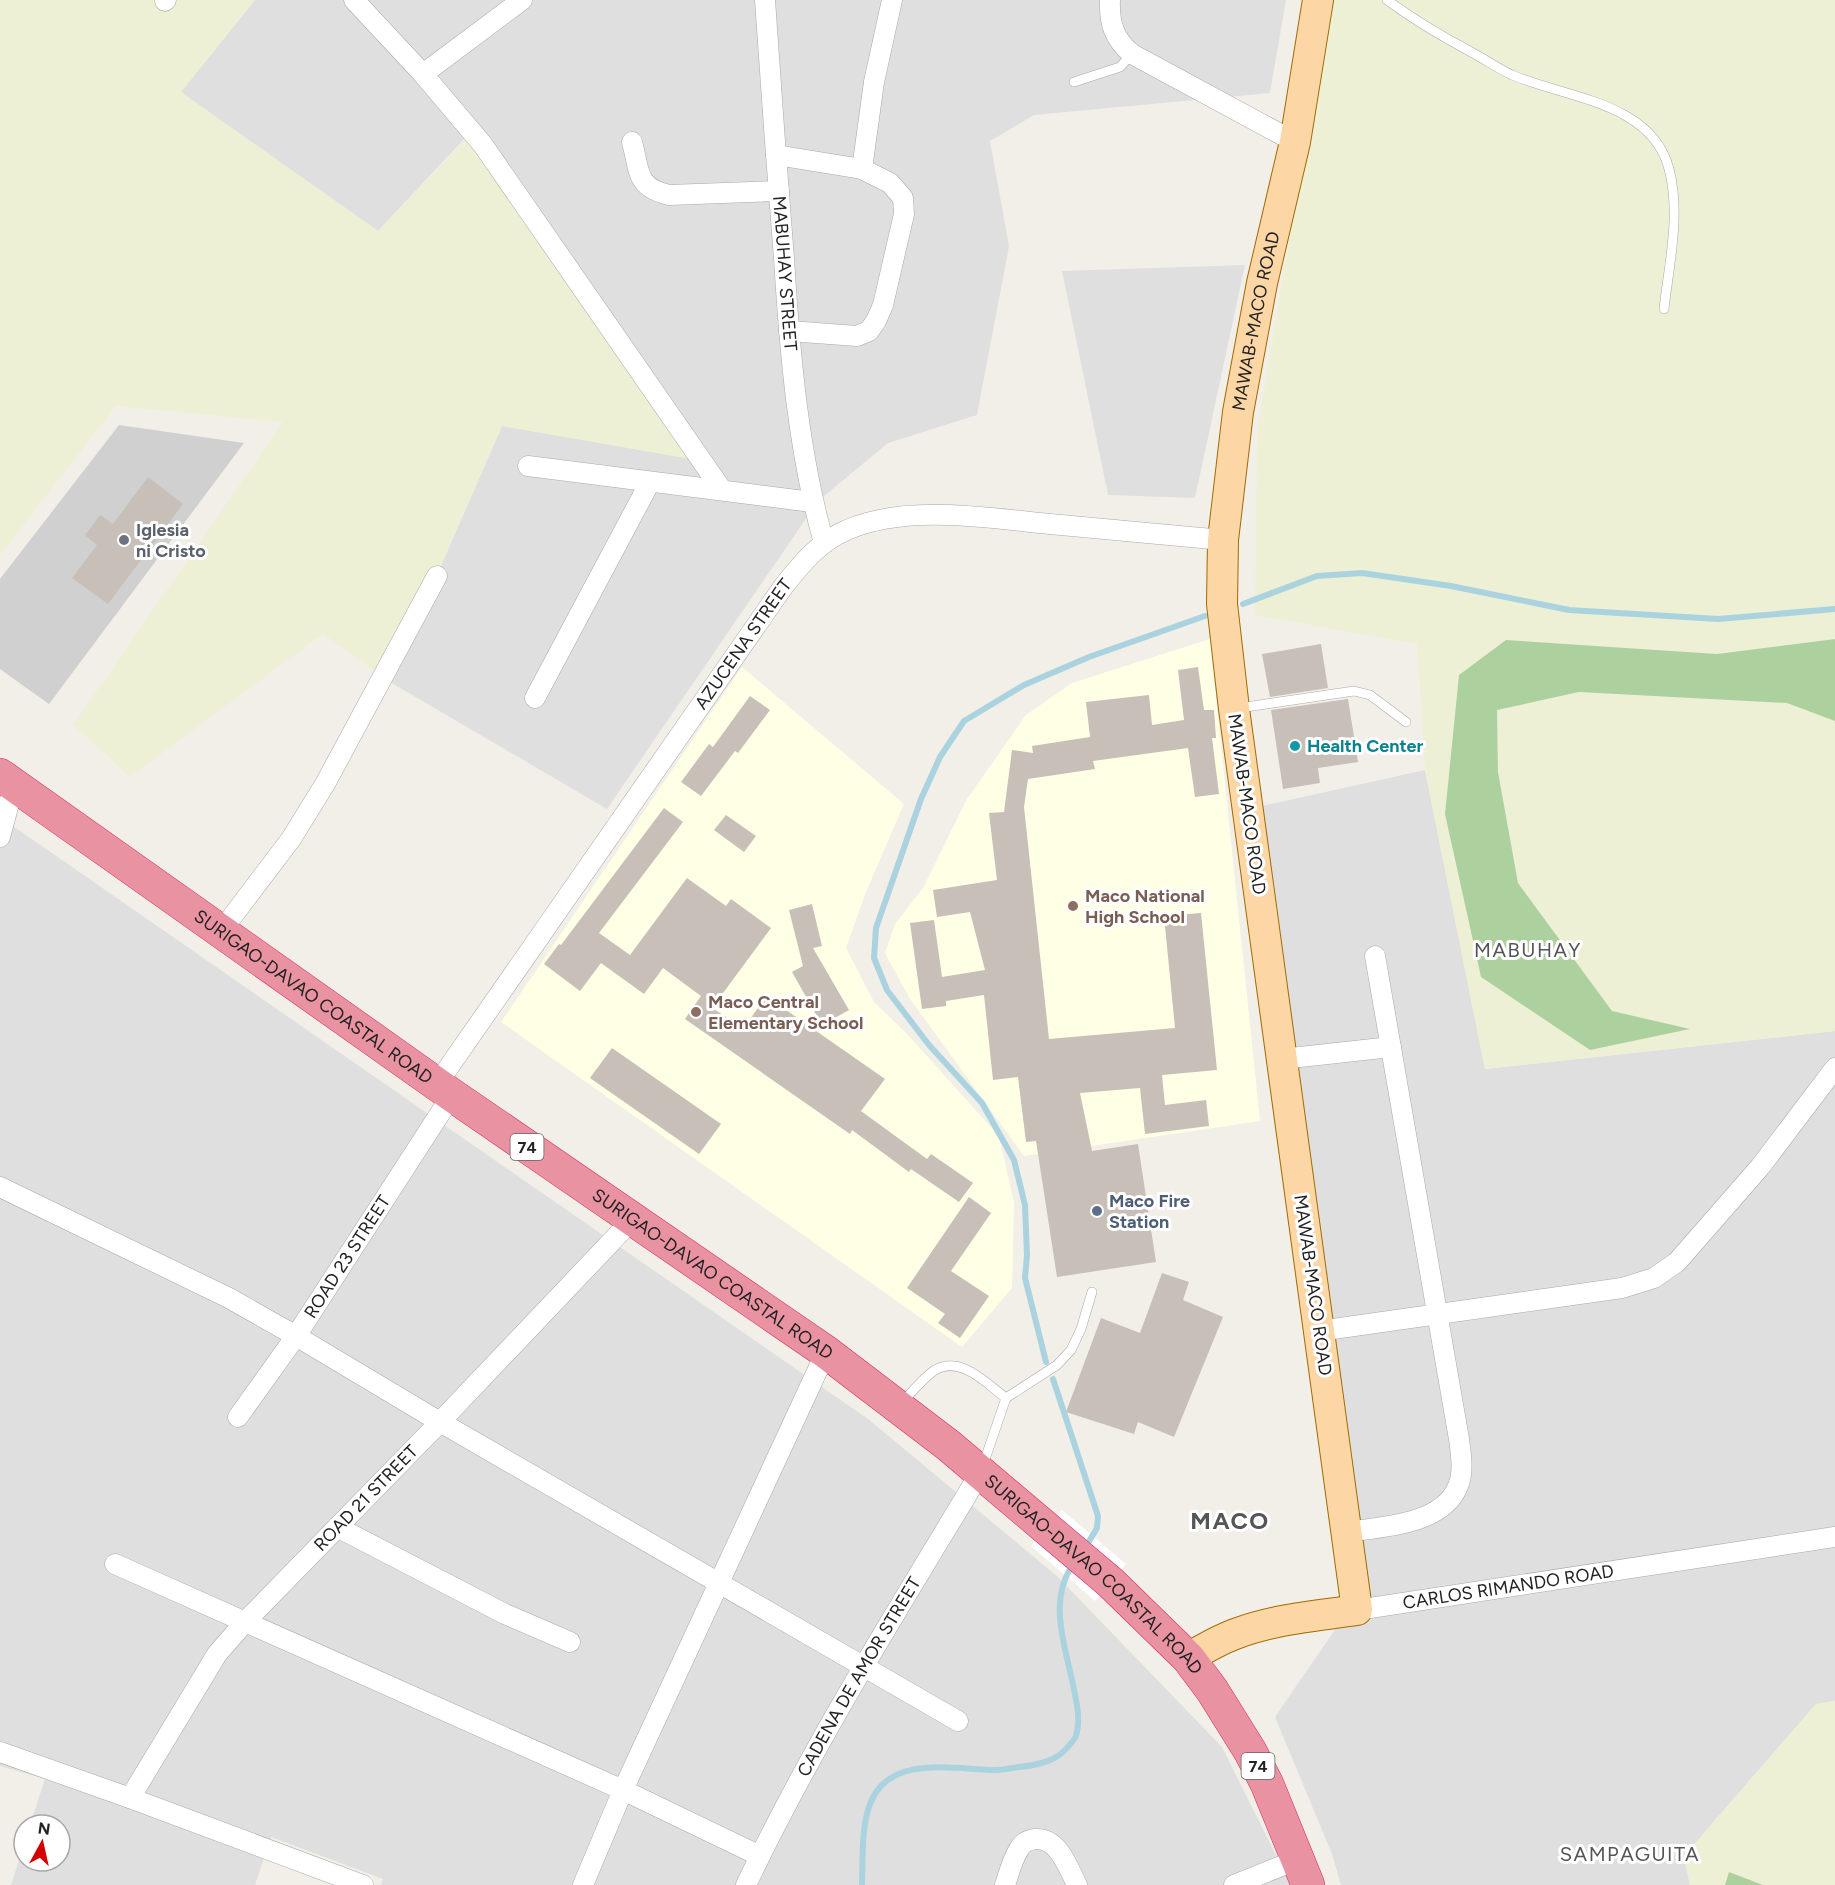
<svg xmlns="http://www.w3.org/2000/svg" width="1835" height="1885" viewBox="0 0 1835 1885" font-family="Figtree,sans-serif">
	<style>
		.residential { fill: #e0dfdf }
		.education { fill: #ffffe5 }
		.religious { fill: #d0d0d0 }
		.farmland { fill: #eef0d5 }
		.forest { fill: #add19e }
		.pier { fill: #fff }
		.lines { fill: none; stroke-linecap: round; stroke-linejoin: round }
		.stream { stroke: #aad3df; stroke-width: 6 }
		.building { fill: #c7bfb8 }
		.lane-casing { stroke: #a9a9a9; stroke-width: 10 }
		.street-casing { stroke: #a9a9a9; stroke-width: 21 }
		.primary-casing { stroke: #a06b00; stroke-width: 32 }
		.highway-casing { stroke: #dc2a67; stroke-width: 34 }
		.lane { stroke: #fff; stroke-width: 9 }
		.street { stroke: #fff; stroke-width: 20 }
		.primary { stroke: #fcd6a4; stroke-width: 30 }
		.highway { stroke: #e892a2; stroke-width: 33 }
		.worship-dot { fill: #6b7280; stroke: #fff; stroke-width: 2 }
		.culture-dot { fill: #0f9aa8; stroke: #fff; stroke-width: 2 }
		.education-dot { fill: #8d6e63; stroke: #fff; stroke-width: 2 }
		.service-dot { fill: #5c6f8a; stroke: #fff; stroke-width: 2 }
		.labels { text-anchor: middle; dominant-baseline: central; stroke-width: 6; stroke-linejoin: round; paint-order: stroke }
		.shield { fill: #fff; stroke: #646464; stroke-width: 1.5 }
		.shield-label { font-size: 16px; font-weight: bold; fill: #222 }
		.street-label { font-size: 18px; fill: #222; stroke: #fff }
		.worship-label { font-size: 18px; font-weight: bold; fill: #5b616d; stroke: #fff; text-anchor: start }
		.culture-label { font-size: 18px; font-weight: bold; fill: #0d838f; stroke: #fff; text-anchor: start }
		.education-label { font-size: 18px; font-weight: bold; fill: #785e54; stroke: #fff; text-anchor: start }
		.service-label { font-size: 18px; font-weight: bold; fill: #4e5e75; stroke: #fff; text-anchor: start }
		.neighbourhood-label { font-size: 20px; letter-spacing: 1.5px; fill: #555; stroke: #fff }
		.district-label { font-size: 24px; font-weight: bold; letter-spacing: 1.5px; fill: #555; stroke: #fff }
	</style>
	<rect width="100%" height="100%" fill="#f2efe9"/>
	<path class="residential" d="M 255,0 L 1286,0 L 1270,93 L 1034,115 L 990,141 L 1009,246 L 977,415 L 888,443 L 818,501 L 607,809 L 390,682 L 502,426 L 701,460 L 466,137 L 378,231 L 180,92 Z
		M 1245,265 L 1195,498 L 1108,495 L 1062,271 Z
		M 1425,770 L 1485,1069 L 1835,1031 L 1835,1701 L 1816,1704 L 1684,1856 L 1690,1885 L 1341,1885 L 1332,1854 L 1275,1717 L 1347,1612 L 1257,807 Z
		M 0,817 L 868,1419 L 962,1497 L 1057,1576 L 1222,1747 L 1291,1885 L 381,1885 L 383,1879 L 271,1837 L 255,1885 L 11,1885 L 24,1845 L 24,1861 L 60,1861 L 60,1825 L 30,1825 L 45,1779 L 0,1766 Z"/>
	<path class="education" d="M 1210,639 L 1260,1121 L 1024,1156 L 910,999 L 885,953 L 895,924 L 923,888 L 967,799 L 1026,715 L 1072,683 Z
		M 742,667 L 904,804 L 866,892 L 846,948 L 874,1002 L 907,1034 L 999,1136 L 1014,1203 L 1012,1288 L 962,1347 L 501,1022 Z"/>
	<path class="religious" d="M 119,425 L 244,443 L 49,704 L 0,669 L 0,579 Z"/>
	<path class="farmland" d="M 0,0 L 255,0 L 181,92 L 378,231 L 467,137 L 502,154 L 702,461 L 502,426 L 390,682 L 323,634 L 130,777 L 73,725 L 283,422 L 116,406 L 0,555 Z
		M 1329,0 L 1835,0 L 1835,639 L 1717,654 L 1506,640 L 1445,814 L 1590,1050 L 1688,1029 L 1612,1011 L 1518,883 L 1498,772 L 1497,709 L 1579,692 L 1787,703 L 1835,721 L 1835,1031 L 1485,1069 L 1425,770 L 1417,644 L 1255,615 L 1257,432 Z
		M 1835,1701 L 1835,1885 L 1763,1885 L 1730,1873 L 1725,1885 L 1690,1885 L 1684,1856 L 1816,1704 Z"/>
	<path class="forest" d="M 1835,639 L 1835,721 L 1787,703 L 1579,692 L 1497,710 L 1498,772 L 1518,883 L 1612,1011 L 1690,1029 L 1590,1050 L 1481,977 L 1445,814 L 1459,675 L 1506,640 L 1717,654 Z
		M 1729,1872 L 1763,1885 L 1725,1885 Z"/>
	<path class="pier" d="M 1062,1510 L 1126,1564 L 1095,1601 L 1031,1546 Z"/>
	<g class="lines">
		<path class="stream" d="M 1243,604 L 1317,576 L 1362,573 L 1451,586 L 1569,610 L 1718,619 L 1835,609
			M 1046,1362 L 1025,1278 L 1027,1255 L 1025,1205 L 1014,1160 L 982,1103 L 929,1045 L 887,990 L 874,958 L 876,928 L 921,799 L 940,757 L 964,721 L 1024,685 L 1089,657 L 1205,616
			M 1053,1379 L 1098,1516 L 1097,1528 L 1085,1548
			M 862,1885 C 863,1859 861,1828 870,1804 C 889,1753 955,1770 996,1770 C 1004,1770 1012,1768 1019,1767 C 1032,1766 1052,1762 1062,1753 C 1066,1749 1074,1741 1076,1736 C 1080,1723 1078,1708 1075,1695 C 1068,1652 1045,1603 1074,1563"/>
	</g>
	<path class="building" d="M 148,477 L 183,504 L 108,604 L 72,578 L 97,545 L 85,535 L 100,515 L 113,524 Z
		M 1321,644 L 1328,688 L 1270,697 L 1262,654 Z
		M 1198,667 L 1204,710 L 1214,710 L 1216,738 L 1212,738 L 1219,794 L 1195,797 L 1188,748 L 1093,761 L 1095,769 L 1028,779 L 1024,807 L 1049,1039 L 1175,1028 L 1164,916 L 1201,913 L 1217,1070 L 1162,1075 L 1165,1105 L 1206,1100 L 1209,1126 L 1145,1134 L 1140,1088 L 1080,1093 L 1092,1151 L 1138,1144 L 1156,1262 L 1057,1277 L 1036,1141 L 1026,1142 L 1018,1077 L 993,1080 L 984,995 L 946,1001 L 946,1006 L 922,1009 L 910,923 L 934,920 L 942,977 L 985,970 L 970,912 L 937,917 L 933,890 L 997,880 L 989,813 L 1004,812 L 1012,750 L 1033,753 L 1032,746 L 1090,737 L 1086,702 L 1149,695 L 1152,725 L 1184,720 L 1178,670 Z
		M 750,696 L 770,710 L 738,753 L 735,751 L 701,796 L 681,782 L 709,744 L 713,747 Z
		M 1348,699 L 1358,762 L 1318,768 L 1320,783 L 1283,789 L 1271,710 Z
		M 664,808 L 683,822 L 599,933 L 630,955 L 687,878 L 726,906 L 731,899 L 771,928 L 712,1008 L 744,1028 L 766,996 L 885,1079 L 861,1111 L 927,1159 L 931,1154 L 973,1183 L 959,1202 L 911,1169 L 909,1172 L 852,1130 L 850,1134 L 685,1019 L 701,996 L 663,968 L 644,994 L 601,963 L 580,991 L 544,964 L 559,944 L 561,945 Z
		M 726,815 L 756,836 L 744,852 L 714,830 Z
		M 812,904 L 822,946 L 813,948 L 849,1010 L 822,1025 L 792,972 L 803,966 L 789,910 Z
		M 612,1048 L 721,1124 L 699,1154 L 590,1078 Z
		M 969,1197 L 991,1213 L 951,1271 L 989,1296 L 960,1338 L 938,1323 L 945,1314 L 907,1288 Z
		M 1162,1273 L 1189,1282 L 1183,1300 L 1223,1317 L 1174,1437 L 1138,1422 L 1134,1434 L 1066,1412 L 1101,1318 L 1140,1333 Z"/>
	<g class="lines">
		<defs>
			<path id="lane" d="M 1387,0 C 1414,20 1443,37 1473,53 C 1486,60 1499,69 1512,75 C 1566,98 1652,102 1669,169 C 1681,214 1669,264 1664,309
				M 1074,82 L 1120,67 L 1132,54
				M 1239,708 L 1354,691 L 1370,695 L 1406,722
				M 901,1404 C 911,1393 923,1378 935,1370 C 961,1355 987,1384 1006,1398
				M 982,1468 L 1006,1398 L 1057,1365 L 1071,1350 L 1081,1329 L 1092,1292"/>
			<g id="street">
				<path d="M 354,0 L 423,74 L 483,145 L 722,490"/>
				<path id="s1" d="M 765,0 C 771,86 777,173 784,259 C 790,355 798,451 824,543"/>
				<path d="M 1110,0 C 1109,23 1114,39 1132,54 L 1295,142"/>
				<path d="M 165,1 L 166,0"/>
				<path d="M 423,74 L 522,0"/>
				<path d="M 632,142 C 640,171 635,187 669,195 L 779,191"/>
				<path d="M 776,155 L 862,169 L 890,183 L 903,198 L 904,214 L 883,305 L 876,321 L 869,331 L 857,336 L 789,331"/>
				<path d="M 862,169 L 874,82 L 892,0"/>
				<path d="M 528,466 L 812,502"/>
				<path d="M 535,698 L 650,482"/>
				<path d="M 0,837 L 14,785"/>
				<path d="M 222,930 L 291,839 L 325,784 L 437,576"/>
				<path d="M 1282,1059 L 1391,1047"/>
				<path id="s2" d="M 437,1084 L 783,587 C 801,564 820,541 847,530 C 906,504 988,518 1050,524 C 1108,529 1165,535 1223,540"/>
				<path d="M 0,1187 L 229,1298 L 296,1336 L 440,1422 L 958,1721"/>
				<path d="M 1319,1331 L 1622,1288 L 1654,1278 L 1677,1262 L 1760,1167 L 1835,1068"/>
				<path id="s3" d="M 238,1417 L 296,1336 L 452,1095"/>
				<path d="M 337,1527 L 505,1614 L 570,1642"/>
				<path d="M 1346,1532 C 1381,1527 1443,1525 1458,1486 C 1464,1472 1461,1454 1459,1439 L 1375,956"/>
				<path d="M 115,1564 L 623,1790 L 760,1856"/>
				<path id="s4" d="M 1357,1610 L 1835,1537"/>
				<path d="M 0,1752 L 130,1798 L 363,1885"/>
				<path id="s5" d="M 130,1798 L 217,1654 L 245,1622 L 440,1422 L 632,1220"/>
				<path d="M 583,1885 L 623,1790 L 826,1352"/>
				<path id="s6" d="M 746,1885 C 814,1742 899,1608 980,1473"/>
				<path d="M 1005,1885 C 1009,1873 1012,1860 1019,1849 C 1022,1843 1028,1840 1035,1839 C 1058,1837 1068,1867 1077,1885"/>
				<path d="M 1234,1885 L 1299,1859"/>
			</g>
			<g id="primary">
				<path id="s7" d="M 1188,1658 C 1204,1649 1220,1639 1238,1633 C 1275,1619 1317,1616 1357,1610 L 1234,709 L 1222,604 L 1223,540 L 1238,412 L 1262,283 L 1295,142 L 1318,0"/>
			</g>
			<g id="highway">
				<path id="s8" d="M 0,775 L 452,1095 L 826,1352 L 948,1445 L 1046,1528 L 1110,1582 L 1150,1621 L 1188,1658 L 1212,1690 L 1250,1751 L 1267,1784 L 1308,1885"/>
			</g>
		</defs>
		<use href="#lane" class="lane-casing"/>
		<use href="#street" class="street-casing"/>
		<use href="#primary" class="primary-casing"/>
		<use href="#highway" class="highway-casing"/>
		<use href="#lane" class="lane"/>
		<use href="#street" class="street"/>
		<use href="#primary" class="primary"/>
		<use href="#highway" class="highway"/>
	</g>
	<circle class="worship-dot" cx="124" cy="540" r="6"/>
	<circle class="culture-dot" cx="1295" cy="746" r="6"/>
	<g class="education-dot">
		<circle cx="1073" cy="906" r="6"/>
		<circle cx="696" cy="1012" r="6"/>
	</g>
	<circle class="service-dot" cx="1097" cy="1211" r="6"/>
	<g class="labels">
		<g class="shield">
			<rect x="510.5" y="1134" width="33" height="26" rx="4.5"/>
			<rect x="1241.5" y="1753" width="33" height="26" rx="4.5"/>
		</g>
		<g class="shield-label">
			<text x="527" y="1147">74</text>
			<text x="1258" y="1766">74</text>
		</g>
		<g class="street-label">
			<text stroke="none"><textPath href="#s1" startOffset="274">MABUHAY STREET</textPath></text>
			<text stroke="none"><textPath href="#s7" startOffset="1478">MAWAB-MACO ROAD</textPath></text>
			<text stroke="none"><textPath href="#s2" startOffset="536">AZUCENA STREET</textPath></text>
			<text transform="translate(1247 804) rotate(82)">MAWAB-MACO ROAD</text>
			<text stroke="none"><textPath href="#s8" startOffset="384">SURIGAO-DAVAO COASTAL ROAD</textPath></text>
			<text stroke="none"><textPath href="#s3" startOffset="194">ROAD 23 STREET</textPath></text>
			<text stroke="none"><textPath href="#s8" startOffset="870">SURIGAO-DAVAO COASTAL ROAD</textPath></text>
			<text transform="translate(1313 1285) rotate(82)">MAWAB-MACO ROAD</text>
			<text stroke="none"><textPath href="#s5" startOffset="384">ROAD 21 STREET</textPath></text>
			<text stroke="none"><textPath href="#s8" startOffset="1356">SURIGAO-DAVAO COASTAL ROAD</textPath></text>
			<text stroke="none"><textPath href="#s4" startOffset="153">CARLOS RIMANDO ROAD</textPath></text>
			<text stroke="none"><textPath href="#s6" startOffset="237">CADENA DE AMOR STREET</textPath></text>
		</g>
		<g class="worship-label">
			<text x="136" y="530">Iglesia<tspan x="136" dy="21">ni Cristo</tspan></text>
		</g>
		<g class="culture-label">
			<text x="1307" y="746">Health Center</text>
		</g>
		<g class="education-label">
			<text x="1085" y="896">Maco National<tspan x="1085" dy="21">High School</tspan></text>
			<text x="708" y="1002">Maco Central<tspan x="708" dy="21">Elementary School</tspan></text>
		</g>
		<g class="service-label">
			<text x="1109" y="1201">Maco Fire<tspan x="1109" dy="21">Station</tspan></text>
		</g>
		<g class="neighbourhood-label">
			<text x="1528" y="950">MABUHAY</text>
			<text x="1630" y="1854">SAMPAGUITA</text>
		</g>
		<g class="district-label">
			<text x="1230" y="1520">MACO</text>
		</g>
	</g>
	<g transform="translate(42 1843) rotate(8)"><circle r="28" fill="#ffffff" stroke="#a7a7a7" stroke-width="1.5"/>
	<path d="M0-4.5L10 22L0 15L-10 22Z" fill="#d40000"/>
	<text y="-9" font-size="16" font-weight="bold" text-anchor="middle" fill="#222222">N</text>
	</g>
</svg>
